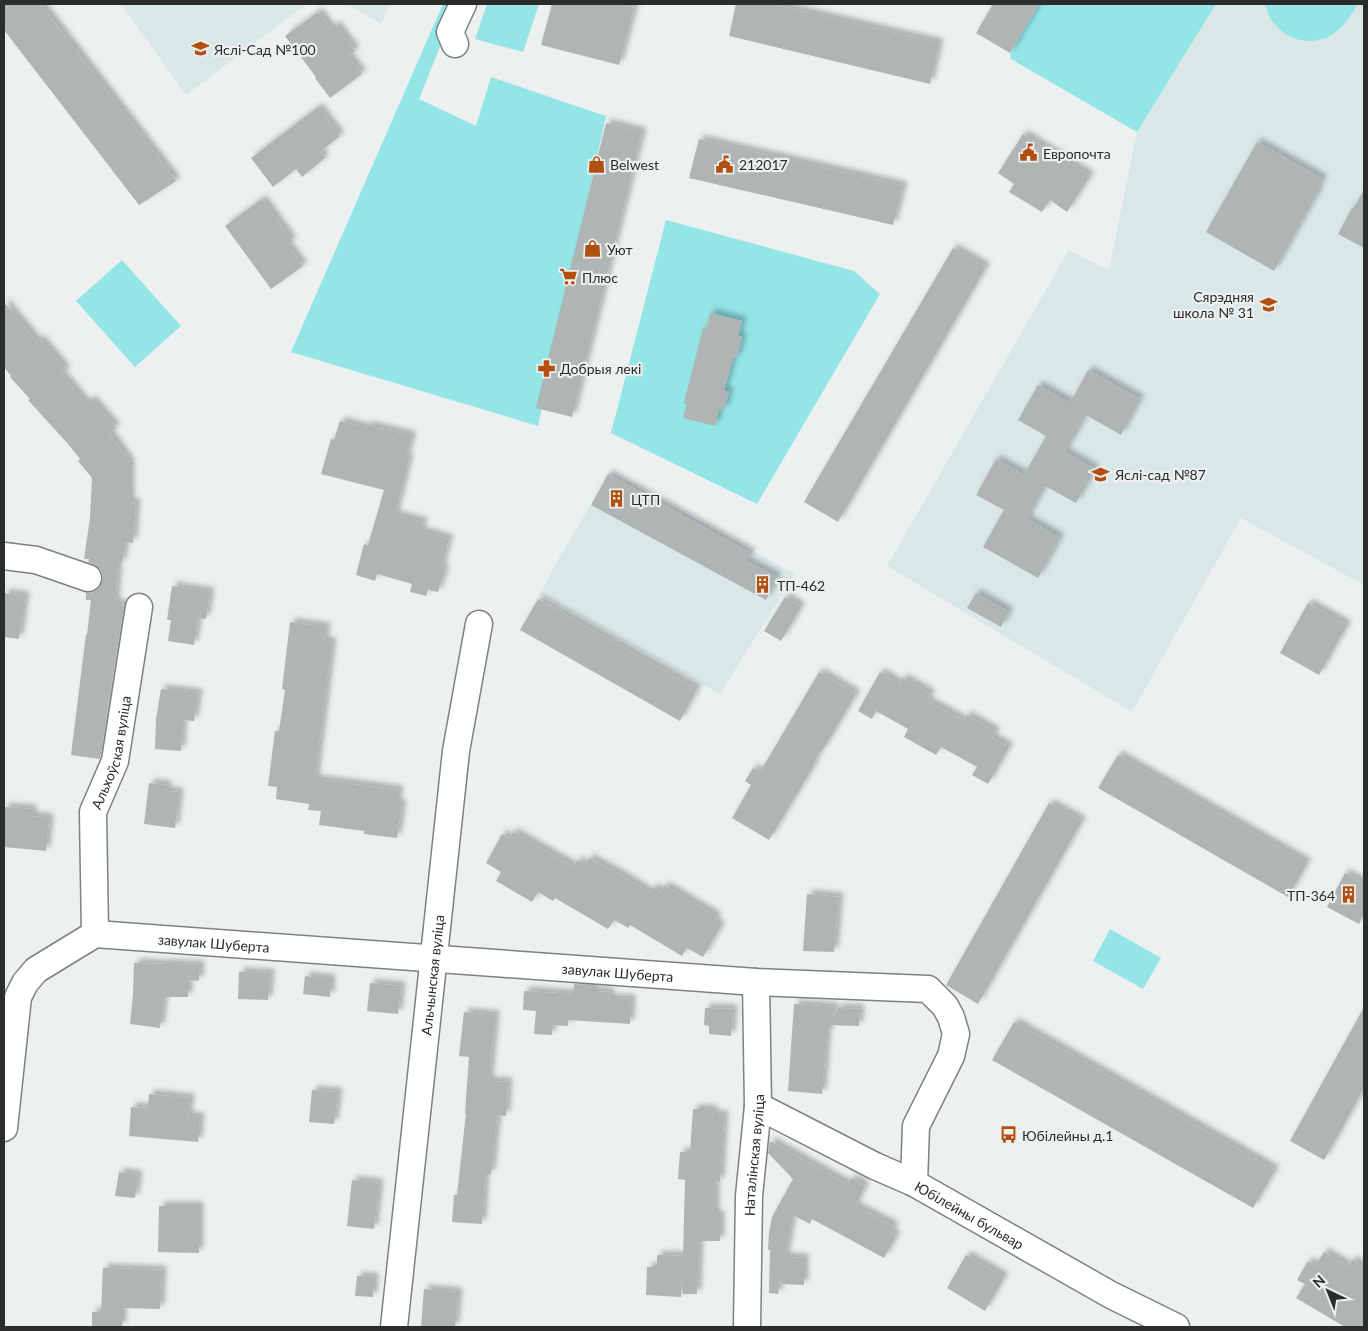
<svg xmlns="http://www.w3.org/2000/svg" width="1368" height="1331" viewBox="0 0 1368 1331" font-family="Lato,sans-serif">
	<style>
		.built { fill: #d9e7e7 }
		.green { fill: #93e5e6 }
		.building { fill: #b0b4b4; filter: url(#shadow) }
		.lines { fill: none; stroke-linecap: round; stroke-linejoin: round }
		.minor-casing { stroke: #7e8181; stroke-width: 29 }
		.minor { stroke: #fff; stroke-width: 26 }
		.labels { text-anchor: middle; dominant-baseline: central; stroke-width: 4.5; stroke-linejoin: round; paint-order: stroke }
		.poi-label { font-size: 14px; fill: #2b2d2d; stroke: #ecf0f0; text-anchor: start }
		.street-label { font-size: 14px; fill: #2b2d2d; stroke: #ecf0f0 }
	</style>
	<defs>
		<filter id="shadow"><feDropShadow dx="4.5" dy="-4.5" stdDeviation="2.5" flood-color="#0004"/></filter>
	</defs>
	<rect width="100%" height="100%" fill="#ecf0f0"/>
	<path class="built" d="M 121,4 L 307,4 L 186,95 Z
		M 347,4 L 389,4 L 381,24 Z
		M 1216,4 L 1364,4 L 1364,585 L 1241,518 L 1132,712 L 887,566 L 1069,250 L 1109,270 L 1137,132 Z
		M 610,472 L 795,574 L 720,694 L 540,594 L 555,565 Z"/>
	<path class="green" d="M 443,4 L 457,4 L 419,99 L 476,126 L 491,77 L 606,116 L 538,426 L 291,352 Z
		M 487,4 L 539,4 L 523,52 L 475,39 Z
		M 1039,4 L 1216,4 L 1137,132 L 1011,59 L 1010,53 Z
		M 1265,4 L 1358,4 C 1352,13 1346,24 1337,31 C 1310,53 1272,36 1265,4 Z
		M 666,220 L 854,271 L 880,294 L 757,504 L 611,433 Z
		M 122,260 L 181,326 L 135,367 L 76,301 Z
		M 1110,929 L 1161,958 L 1143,989 L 1093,961 Z"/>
	<path class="building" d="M 4,4 L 40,4 L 176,181 L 139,205 L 4,30 Z
		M 552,4 L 618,4 L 634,8 L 619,65 L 541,45 Z
		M 736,4 L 771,4 L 939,43 L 930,84 L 729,36 Z
		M 993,4 L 1039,4 L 1010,53 L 976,33 Z
		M 318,12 L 331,29 L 336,25 L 355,51 L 348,56 L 362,74 L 330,98 L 315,78 L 316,77 L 285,36 Z
		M 318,107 L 340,136 L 320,152 L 325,158 L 302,177 L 296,169 L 273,187 L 251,158 Z
		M 606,123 L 642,132 L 572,417 L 536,408 Z
		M 1023,134 L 1090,176 L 1067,212 L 1050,200 L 1042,212 L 1009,192 L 1014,184 L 998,173 Z
		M 699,139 L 903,186 L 893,225 L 689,178 Z
		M 1257,142 L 1323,179 L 1317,189 L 1319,190 L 1274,271 L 1206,232 Z
		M 1364,190 L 1364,248 L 1338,234 L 1352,208 L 1353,209 Z
		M 262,199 L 292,241 L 287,245 L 303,266 L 271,289 L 225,226 Z
		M 953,248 L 986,267 L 838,522 L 804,502 Z
		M 4,302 L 37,342 L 40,339 L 66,370 L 61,374 L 86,404 L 91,399 L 116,428 L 109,433 L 130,463 L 130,502 L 136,503 L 133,543 L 125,542 L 122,563 L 118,562 L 115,603 L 124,605 L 100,759 L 71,755 L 86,634 L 87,635 L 91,600 L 86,600 L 86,592 L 91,593 L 97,590 L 102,582 L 103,576 L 100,569 L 88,562 L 89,559 L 84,559 L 90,518 L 92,478 L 78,461 L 80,459 L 68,444 L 28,400 L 30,399 L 10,377 L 11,376 L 4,367 Z
		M 710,313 L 742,321 L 738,336 L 742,337 L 737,358 L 733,358 L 724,391 L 729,392 L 724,410 L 719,409 L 715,426 L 683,418 L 687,404 L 684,403 L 703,328 L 706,329 Z
		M 1088,370 L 1140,399 L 1121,435 L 1086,415 L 1065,452 L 1095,469 L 1076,503 L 1045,486 L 1027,519 L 1060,538 L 1038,578 L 983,547 L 1004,510 L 976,495 L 996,459 L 1024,475 L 1046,436 L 1018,420 L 1038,385 L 1070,403 Z
		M 340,421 L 367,428 L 368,425 L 412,436 L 406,458 L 409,459 L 395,515 L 423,522 L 421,531 L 449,539 L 441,568 L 445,569 L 438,592 L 428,590 L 426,596 L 410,592 L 412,584 L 377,574 L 375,581 L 356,575 L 364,544 L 368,545 L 384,490 L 321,474 L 331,439 L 334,440 Z
		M 608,474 L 751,553 L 746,561 L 777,577 L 766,600 L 591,505 Z
		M 172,586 L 210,592 L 206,619 L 198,618 L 194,645 L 168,641 L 171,620 L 167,620 Z
		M 4,593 L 25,596 L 19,639 L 4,637 Z
		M 976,593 L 1009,612 L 1001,627 L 967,608 Z
		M 785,597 L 801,607 L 781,641 L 764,631 Z
		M 538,599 L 697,689 L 680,721 L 520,630 Z
		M 1308,603 L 1347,625 L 1319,675 L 1280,653 Z
		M 290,622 L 326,627 L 324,641 L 332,642 L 315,779 L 399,790 L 397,804 L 402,804 L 397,838 L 364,834 L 364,831 L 319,825 L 321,811 L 308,810 L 309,804 L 276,799 L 277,787 L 268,786 L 275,731 L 279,731 L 285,690 L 282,689 Z
		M 819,672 L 856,694 L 822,751 L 820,751 L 810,772 L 769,840 L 732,818 L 751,785 L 745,781 L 753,768 L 760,772 Z
		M 880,672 L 899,684 L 903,678 L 931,694 L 927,701 L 964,721 L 967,715 L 996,732 L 992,738 L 1009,747 L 988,784 L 972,775 L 977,767 L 941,747 L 936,755 L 904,737 L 908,729 L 876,711 L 872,719 L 858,711 Z
		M 161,689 L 198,693 L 194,721 L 183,720 L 181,751 L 155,749 L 156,719 Z
		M 1118,755 L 1307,863 L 1288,897 L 1098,788 Z
		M 149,783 L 167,785 L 166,791 L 179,792 L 175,828 L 144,824 Z
		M 1049,803 L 1082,821 L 978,1004 L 946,985 Z
		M 4,807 L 32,809 L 32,816 L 49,818 L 46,851 L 4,847 Z
		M 513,832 L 574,867 L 577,860 L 585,865 L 589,858 L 619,874 L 650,893 L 653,887 L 661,892 L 664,886 L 671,889 L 717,917 L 714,922 L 721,926 L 703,957 L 687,948 L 682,956 L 630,925 L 628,928 L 614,920 L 608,929 L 555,898 L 553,901 L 538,892 L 532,902 L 496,881 L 501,872 L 486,863 L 502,834 L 509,838 Z
		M 1345,873 L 1364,883 L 1364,914 L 1359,924 L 1327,907 Z
		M 807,894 L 839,897 L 834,952 L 803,951 Z
		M 134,963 L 200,965 L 199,981 L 188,980 L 188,997 L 164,997 L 160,1028 L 130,1024 L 133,994 Z
		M 239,972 L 270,973 L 268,1000 L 238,999 Z
		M 305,976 L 331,979 L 330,997 L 303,994 Z
		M 370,983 L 401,986 L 398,1014 L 367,1011 Z
		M 574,984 L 593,985 L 593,991 L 610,992 L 609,998 L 631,999 L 630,1024 L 568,1020 L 568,1026 L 552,1025 L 552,1035 L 534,1034 L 536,1011 L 523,1010 L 524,991 L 573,994 Z
		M 794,1004 L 834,1007 L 833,1018 L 838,1008 L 860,1009 L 859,1026 L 830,1025 L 829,1032 L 827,1032 L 822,1094 L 788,1091 Z
		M 1364,1007 L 1364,1088 L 1324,1160 L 1290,1141 Z
		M 705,1008 L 733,1009 L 731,1036 L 709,1034 L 709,1026 L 704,1025 Z
		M 464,1012 L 495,1015 L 489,1081 L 508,1082 L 506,1116 L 497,1115 L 491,1174 L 485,1174 L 482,1224 L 452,1222 L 454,1195 L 457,1195 L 466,1113 L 465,1113 L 469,1057 L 459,1056 Z
		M 1014,1022 L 1275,1170 L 1253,1208 L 992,1060 Z
		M 312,1090 L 338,1092 L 334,1124 L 309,1122 Z
		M 149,1094 L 190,1098 L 188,1116 L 200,1117 L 198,1142 L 129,1136 L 131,1107 L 148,1108 Z
		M 693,1109 L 713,1109 L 712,1114 L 724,1115 L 720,1182 L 715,1181 L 715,1215 L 720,1215 L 720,1241 L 699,1241 L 697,1294 L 683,1294 L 683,1280 L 682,1280 L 681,1297 L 646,1295 L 647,1267 L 657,1267 L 657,1255 L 683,1256 L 685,1180 L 678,1179 L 680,1152 L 690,1152 Z
		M 770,1141 L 848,1185 L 851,1178 L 865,1186 L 855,1206 L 894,1226 L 891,1233 L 896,1236 L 884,1258 L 812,1219 L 810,1224 L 793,1215 L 785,1257 L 804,1258 L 804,1285 L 781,1284 L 781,1279 L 778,1294 L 769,1293 L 770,1250 L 768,1250 L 769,1233 L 772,1217 L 793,1179 L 768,1153 Z
		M 119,1172 L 138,1175 L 135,1198 L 115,1196 Z
		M 352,1180 L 379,1183 L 374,1229 L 347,1226 Z
		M 159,1206 L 199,1206 L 199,1253 L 158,1252 Z
		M 1324,1252 L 1348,1266 L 1352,1260 L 1364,1267 L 1364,1327 L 1345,1327 L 1296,1298 L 1305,1284 L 1297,1280 L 1308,1261 L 1315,1266 Z
		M 966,1255 L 1004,1277 L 985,1311 L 947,1288 Z
		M 103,1268 L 162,1270 L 160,1309 L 122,1308 L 122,1327 L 92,1327 L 92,1312 L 101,1312 Z
		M 357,1276 L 374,1277 L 373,1297 L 355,1296 Z
		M 424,1289 L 458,1292 L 455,1327 L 421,1327 Z"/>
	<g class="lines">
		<defs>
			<g id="minor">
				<path d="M 455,44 L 450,32 L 463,4"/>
				<path d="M 4,556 L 36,560 L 88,578"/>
				<path id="s1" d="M 95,934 L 756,982 L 928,989 L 945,1006 L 951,1017 L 956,1034 L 951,1056 L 916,1126 L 914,1183"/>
				<path id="s2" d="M 95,934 L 93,812 L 115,761 L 139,607"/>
				<path id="s3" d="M 758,1106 L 875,1166 L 914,1183 L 1111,1295 L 1176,1327"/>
				<path d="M 4,1128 L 18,997 L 25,983 L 36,970 L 95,934"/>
				<path id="s4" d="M 394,1327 L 456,751 L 479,624"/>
				<path id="s5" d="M 747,1327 L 749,1196 L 758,1106 L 756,982"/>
			</g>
		</defs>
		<use href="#minor" class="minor-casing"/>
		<use href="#minor" class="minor"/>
	</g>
	<defs>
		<symbol id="school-bare" viewBox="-9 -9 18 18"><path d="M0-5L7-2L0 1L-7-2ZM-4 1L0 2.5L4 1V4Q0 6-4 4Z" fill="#b25011" stroke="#ecf0f0" stroke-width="2.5" paint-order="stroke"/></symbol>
		<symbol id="civic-bare" viewBox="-9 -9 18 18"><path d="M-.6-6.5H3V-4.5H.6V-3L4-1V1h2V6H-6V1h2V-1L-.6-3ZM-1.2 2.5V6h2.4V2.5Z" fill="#b25011" stroke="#ecf0f0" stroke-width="2.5" paint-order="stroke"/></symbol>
		<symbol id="shop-bare" viewBox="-9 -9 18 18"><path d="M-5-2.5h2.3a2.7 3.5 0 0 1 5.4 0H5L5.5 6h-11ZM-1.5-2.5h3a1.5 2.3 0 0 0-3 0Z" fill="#b25011" stroke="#ecf0f0" stroke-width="2.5" paint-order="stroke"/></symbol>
		<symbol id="supermarket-bare" viewBox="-9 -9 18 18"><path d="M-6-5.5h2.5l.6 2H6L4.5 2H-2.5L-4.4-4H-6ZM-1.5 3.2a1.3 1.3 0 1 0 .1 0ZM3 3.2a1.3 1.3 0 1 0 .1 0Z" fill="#b25011" stroke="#ecf0f0" stroke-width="2.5" paint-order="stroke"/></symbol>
		<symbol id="pharmacy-bare" viewBox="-9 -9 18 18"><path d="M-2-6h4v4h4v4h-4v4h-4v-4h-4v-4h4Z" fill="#b25011" stroke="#ecf0f0" stroke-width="2.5" paint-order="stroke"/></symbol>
		<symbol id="building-bare" viewBox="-9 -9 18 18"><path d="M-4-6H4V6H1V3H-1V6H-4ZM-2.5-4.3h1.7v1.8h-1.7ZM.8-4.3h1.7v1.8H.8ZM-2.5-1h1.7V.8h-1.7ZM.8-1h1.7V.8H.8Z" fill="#b25011" stroke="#ecf0f0" stroke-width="2.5" paint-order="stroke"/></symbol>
		<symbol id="bus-bare" viewBox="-9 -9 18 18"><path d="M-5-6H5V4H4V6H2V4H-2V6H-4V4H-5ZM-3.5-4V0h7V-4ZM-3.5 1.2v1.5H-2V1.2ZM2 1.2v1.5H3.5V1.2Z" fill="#b25011" stroke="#ecf0f0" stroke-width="2.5" paint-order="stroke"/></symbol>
	</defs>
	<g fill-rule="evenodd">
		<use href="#school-bare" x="188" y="36" width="25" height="25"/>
		<use href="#civic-bare" x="1016" y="140" width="25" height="25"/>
		<use href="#shop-bare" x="584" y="152" width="25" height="25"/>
		<use href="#civic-bare" x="712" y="152" width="25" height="25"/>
		<use href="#shop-bare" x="580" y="236" width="25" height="25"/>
		<use href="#supermarket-bare" x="556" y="264" width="25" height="25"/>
		<use href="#school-bare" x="1256" y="292" width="25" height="25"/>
		<use href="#pharmacy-bare" x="534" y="356" width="25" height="25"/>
		<use href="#school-bare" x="1088" y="462" width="25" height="25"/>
		<use href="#building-bare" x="604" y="486" width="25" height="25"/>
		<use href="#building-bare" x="750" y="572" width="25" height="25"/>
		<use href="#building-bare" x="1336" y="882" width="25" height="25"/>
		<use href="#bus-bare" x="996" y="1122" width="25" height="25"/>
	</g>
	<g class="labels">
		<g class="poi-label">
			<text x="214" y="49">Яслі-Сад №100</text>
			<text x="1043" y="153">Европочта</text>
			<text x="610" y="164">Belwest</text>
			<text x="739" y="164">212017</text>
			<text x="607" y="249">Уют</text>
			<text x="582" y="277">Плюс</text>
			<text x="1254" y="296" text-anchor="end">Сярэдняя<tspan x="1254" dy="16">школа № 31</tspan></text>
			<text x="560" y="368">Добрыя лекі</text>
			<text x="1115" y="474">Яслі-сад №87</text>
			<text x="631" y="499">ЦТП</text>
			<text x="777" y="585">ТП-462</text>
			<text x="1335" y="895" text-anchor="end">ТП-364</text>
			<text x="1022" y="1135">Юбілейны д.1</text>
		</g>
		<g class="street-label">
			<text stroke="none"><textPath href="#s2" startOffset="185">Альхоўская вуліца</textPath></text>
			<text stroke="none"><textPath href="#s1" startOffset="119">завулак Шуберта</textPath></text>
			<text stroke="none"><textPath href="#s1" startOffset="524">завулак Шуберта</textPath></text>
			<text stroke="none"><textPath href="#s4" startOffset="354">Альчынская вуліца</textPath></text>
			<text stroke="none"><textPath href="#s5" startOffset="172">Наталінская вуліца</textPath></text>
			<text stroke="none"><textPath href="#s3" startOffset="238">Юбілейны бульвар</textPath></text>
		</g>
	</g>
	<rect width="1368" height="1331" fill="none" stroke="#2b2d2d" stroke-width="10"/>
	<g transform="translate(1328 1291) rotate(317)" stroke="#ecf0f0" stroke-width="4" paint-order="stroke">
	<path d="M0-4L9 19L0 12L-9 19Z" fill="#2b2d2d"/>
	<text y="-8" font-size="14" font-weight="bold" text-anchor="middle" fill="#2b2d2d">N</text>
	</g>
</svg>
